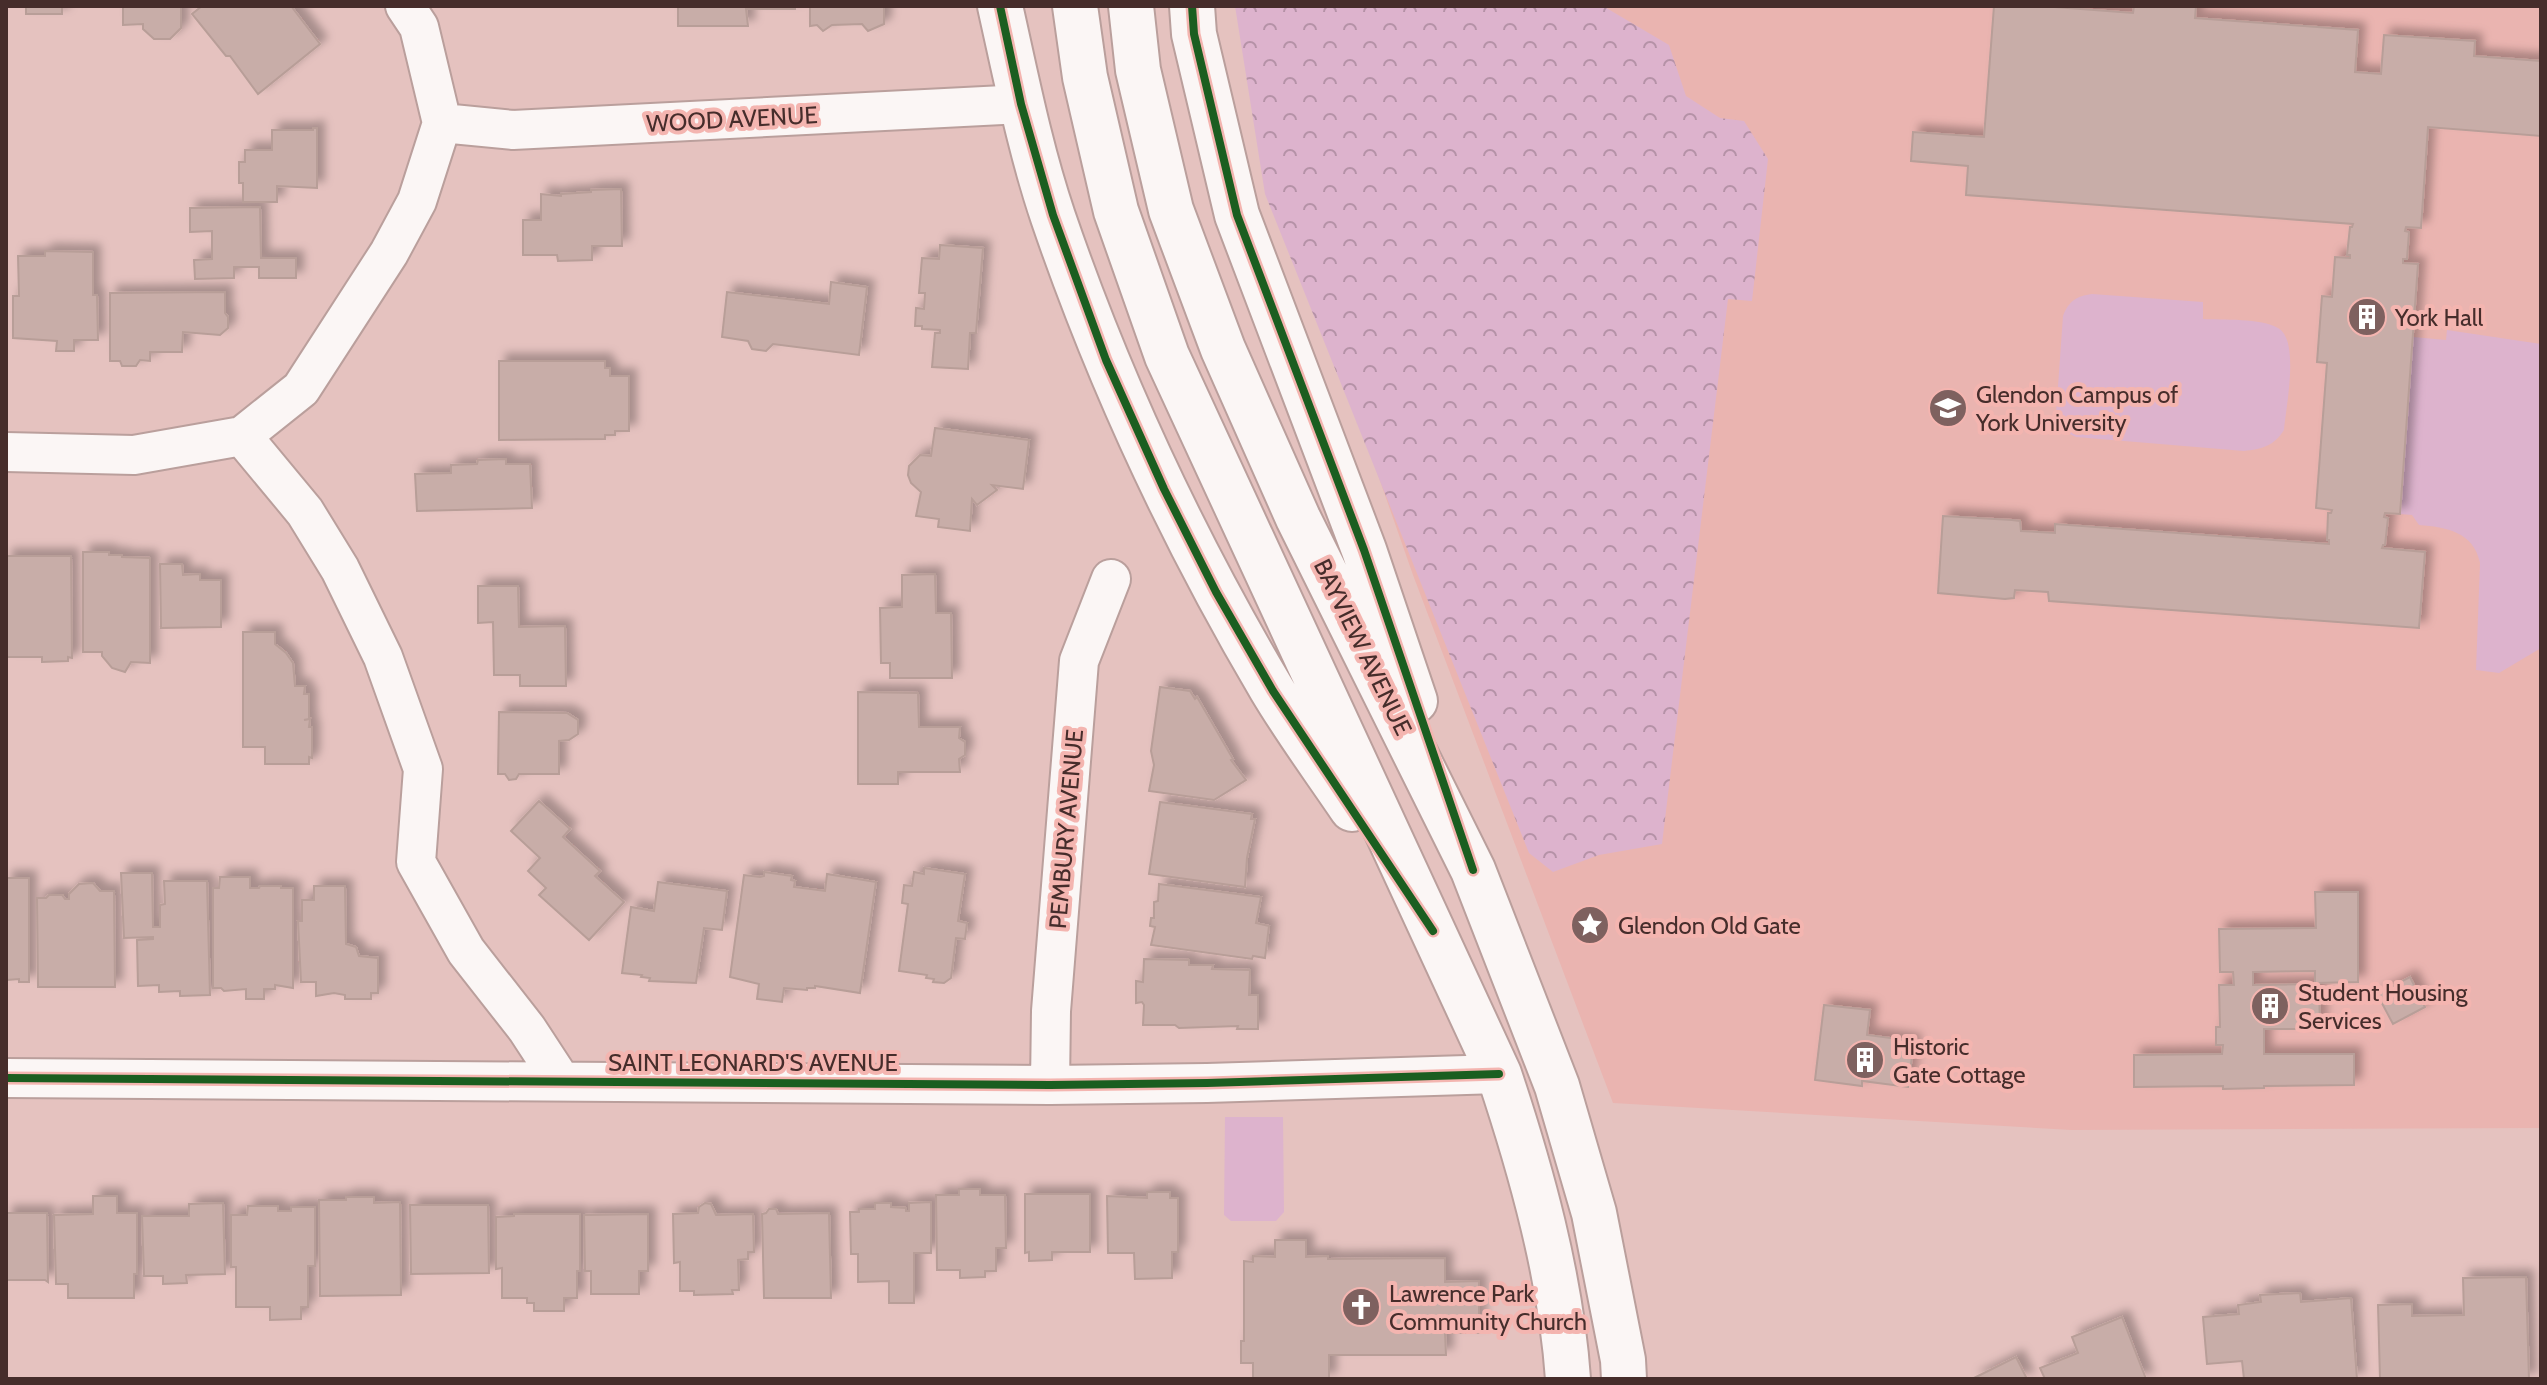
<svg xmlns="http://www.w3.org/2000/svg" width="2547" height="1385" viewBox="0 0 2547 1385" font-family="Cabin,sans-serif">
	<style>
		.built { fill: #eab4b0 }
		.green { fill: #ddb3cd }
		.forest { fill: url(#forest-crowns) }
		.building { fill: #c8ada8; stroke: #b89e98; stroke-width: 2; filter: url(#shadow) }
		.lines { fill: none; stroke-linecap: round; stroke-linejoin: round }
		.street-casing { stroke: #ba9f9c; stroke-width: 42 }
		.secondary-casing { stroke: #ba9f9c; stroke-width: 48 }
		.street { stroke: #fbf6f5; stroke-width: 38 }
		.secondary { stroke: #fbf6f5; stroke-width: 44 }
		.cycleway-casing { stroke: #f4b5b0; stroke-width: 13 }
		.cycleway { stroke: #1b5e20; stroke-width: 8 }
		.labels { text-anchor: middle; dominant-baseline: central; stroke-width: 8; stroke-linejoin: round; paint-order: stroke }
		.street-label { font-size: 24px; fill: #462d2b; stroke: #f4b5b0 }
		.poi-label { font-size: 24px; fill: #462d2b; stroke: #f4b5b0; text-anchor: start }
	</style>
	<defs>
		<pattern id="forest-crowns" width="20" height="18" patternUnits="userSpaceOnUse" patternTransform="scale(2)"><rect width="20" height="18" fill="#ddb3cd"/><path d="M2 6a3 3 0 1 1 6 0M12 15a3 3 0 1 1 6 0" fill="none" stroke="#b592a7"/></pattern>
		<filter id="shadow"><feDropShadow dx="7" dy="-7" stdDeviation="4" flood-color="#0004"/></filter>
	</defs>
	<rect width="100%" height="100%" fill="#e5c2bf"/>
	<path class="built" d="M 1251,6 L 2541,6 L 2541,1128 L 2071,1130 L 1613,1103 L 1413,575 L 1296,241 Z"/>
	<path class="green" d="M 2092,294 L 2203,302 L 2203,319 C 2223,320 2261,318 2278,328 C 2300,340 2286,406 2284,430 C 2274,446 2262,449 2244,451 L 2076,437 C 2064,432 2059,426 2056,414 L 2063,316 C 2069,301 2076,296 2092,294 Z
		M 2447,330 L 2541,344 L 2541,648 L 2499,673 L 2476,670 L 2480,563 C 2474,532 2446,527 2419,525 L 2412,515 L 2400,514 L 2413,337 L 2446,340 Z
		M 1225,1117 L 1283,1117 L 1284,1212 L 1276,1221 L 1231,1221 L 1224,1215 Z"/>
	<path class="forest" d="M 1235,6 L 1603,6 L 1669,45 L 1686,96 L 1720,118 L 1744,121 L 1768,159 L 1752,301 L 1728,299 L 1662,844 L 1599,855 L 1553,872 L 1529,853 L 1265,194 Z"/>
	<path class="building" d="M 26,6 L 62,6 L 62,14 L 26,14 Z
		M 123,6 L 181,6 L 181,28 L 170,39 L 154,39 L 143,29 L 143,24 L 123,25 Z
		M 202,6 L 291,6 L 320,44 L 258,94 L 230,56 L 226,56 L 192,14 Z
		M 678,6 L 795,6 L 795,9 L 746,9 L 748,26 L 678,26 Z
		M 810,6 L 884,6 L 884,24 L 868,31 L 862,24 L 832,25 L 823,31 L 817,25 L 810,26 Z
		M 1994,6 L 2041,6 L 2133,13 L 2134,6 L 2196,6 L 2195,18 L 2358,30 L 2355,72 L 2381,74 L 2384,35 L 2475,41 L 2474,56 L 2541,61 L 2541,136 L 2428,127 L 2421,228 L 2406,227 L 2405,231 L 2409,232 L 2407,259 L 2403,259 L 2403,263 L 2418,264 L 2400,514 L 2385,513 L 2384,517 L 2388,518 L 2385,545 L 2383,545 L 2382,548 L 2425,552 L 2419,628 L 2049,601 L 2048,592 L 2015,590 L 2014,598 L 2005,599 L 1938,593 L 1943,516 L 2012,520 L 2020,521 L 2021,531 L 2055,533 L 2055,524 L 2329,544 L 2329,540 L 2327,540 L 2328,513 L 2331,513 L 2332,510 L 2316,508 L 2327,363 L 2317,362 L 2322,296 L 2332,297 L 2335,257 L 2350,258 L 2350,255 L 2347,255 L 2350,227 L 2352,227 L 2353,224 L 1966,195 L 1968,166 L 1911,161 L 1913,132 L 1984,137 Z
		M 313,128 L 317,128 L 317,188 L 277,186 L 277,202 L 243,202 L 243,183 L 239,183 L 239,162 L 245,162 L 245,150 L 272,150 L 272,130 L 313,130 Z
		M 621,189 L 622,246 L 592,246 L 592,260 L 558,261 L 557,255 L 523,255 L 523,220 L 541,220 L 541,194 L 561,196 L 561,194 L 591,192 L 591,190 Z
		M 260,207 L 261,258 L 296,258 L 296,278 L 259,278 L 259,267 L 234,267 L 234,278 L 195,279 L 194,260 L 212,259 L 212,231 L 190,232 L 190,208 Z
		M 940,245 L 983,248 L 976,333 L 970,333 L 968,369 L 932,367 L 935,333 L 940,333 L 940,330 L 922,329 L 922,326 L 915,326 L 916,308 L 924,309 L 925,293 L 919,293 L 922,258 L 939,259 Z
		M 45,251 L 93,252 L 93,295 L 97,295 L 98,340 L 74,340 L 74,351 L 56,351 L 57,341 L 13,338 L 13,296 L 19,296 L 18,256 L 45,256 Z
		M 831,282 L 867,287 L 859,355 L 773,344 L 766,351 L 752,349 L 748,341 L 722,337 L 727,292 L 829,304 Z
		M 225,292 L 225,313 L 228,317 L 228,328 L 220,335 L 183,332 L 182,352 L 150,352 L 150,361 L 140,360 L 136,366 L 122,366 L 120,361 L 110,361 L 110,293 Z
		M 499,361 L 605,361 L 605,368 L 610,368 L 610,376 L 629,376 L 629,431 L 615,431 L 615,435 L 605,435 L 605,439 L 499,440 Z
		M 935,428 L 1029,440 L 1023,489 L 992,485 L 997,490 L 977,505 L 972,499 L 970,531 L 938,527 L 939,519 L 916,516 L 921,492 L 911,483 L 908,475 L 909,466 L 920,455 L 931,456 Z
		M 506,459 L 506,464 L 530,464 L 532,508 L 417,511 L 415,474 L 451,473 L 451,465 L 477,464 L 478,460 Z
		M 83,552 L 109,552 L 109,555 L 122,555 L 122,557 L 150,558 L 150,663 L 131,662 L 125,672 L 112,668 L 102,656 L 102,652 L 83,652 Z
		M 6,556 L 71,556 L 72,658 L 68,657 L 68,661 L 42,662 L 42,657 L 6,657 Z
		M 160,564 L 182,564 L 183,575 L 200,574 L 200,580 L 221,580 L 221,627 L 161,628 Z
		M 935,574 L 936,613 L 951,613 L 952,678 L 890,678 L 890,663 L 881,663 L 880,608 L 902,607 L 902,575 Z
		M 478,586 L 518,586 L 519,627 L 565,626 L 566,686 L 520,686 L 520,675 L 494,675 L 493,622 L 478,623 Z
		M 243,632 L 275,632 L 275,644 L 286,653 L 293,663 L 295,686 L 305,686 L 304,694 L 309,694 L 309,719 L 304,720 L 310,719 L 309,727 L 312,727 L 312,758 L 309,757 L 309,764 L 265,764 L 265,747 L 243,747 Z
		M 1160,687 L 1190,691 L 1195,699 L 1197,697 L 1233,759 L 1231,760 L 1246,780 L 1214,800 L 1149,791 L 1154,765 L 1151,751 Z
		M 858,692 L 918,693 L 919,727 L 960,727 L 959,738 L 965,742 L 965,755 L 959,759 L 960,772 L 898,772 L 898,784 L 858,784 Z
		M 499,712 L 567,713 L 578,720 L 578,734 L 569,740 L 559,741 L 559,774 L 519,774 L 516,779 L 509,780 L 505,774 L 498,774 Z
		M 539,801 L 570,829 L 563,837 L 600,871 L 595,876 L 624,902 L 589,940 L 539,895 L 546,888 L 528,871 L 540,858 L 511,831 Z
		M 1160,802 L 1252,814 L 1251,819 L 1255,819 L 1247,858 L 1245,887 L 1149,874 Z
		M 924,868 L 965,874 L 958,921 L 967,923 L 965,939 L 956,938 L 951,978 L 944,983 L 933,982 L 934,979 L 926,978 L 927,975 L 899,971 L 908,904 L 902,903 L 904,885 L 912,886 L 914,872 L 924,874 Z
		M 764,872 L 792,876 L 791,880 L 795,881 L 794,887 L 825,891 L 827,874 L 876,882 L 860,993 L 815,986 L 815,988 L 807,988 L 807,990 L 784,988 L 782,1002 L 757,999 L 759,984 L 730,977 L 744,875 L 760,877 L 764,876 Z
		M 121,873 L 152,873 L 153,927 L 160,927 L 160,905 L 165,904 L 164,881 L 207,881 L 210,995 L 180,996 L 180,991 L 159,992 L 159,985 L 138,986 L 137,940 L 153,939 L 153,937 L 124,938 Z
		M 220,877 L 250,877 L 250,888 L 259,888 L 260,886 L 281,886 L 281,888 L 293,888 L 293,988 L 275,985 L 275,989 L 264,989 L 264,999 L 246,999 L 246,989 L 224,991 L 221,988 L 213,988 L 213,888 L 219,888 Z
		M 6,878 L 29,878 L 29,982 L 19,982 L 19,979 L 7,980 L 6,982 Z
		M 658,882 L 727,891 L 722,930 L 704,928 L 696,983 L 649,981 L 650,978 L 641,977 L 642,975 L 622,973 L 631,907 L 654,911 Z
		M 93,883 L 100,891 L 114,891 L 115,987 L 38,987 L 37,898 L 46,898 L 49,895 L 62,895 L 65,899 L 69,899 L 69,894 L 79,884 Z
		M 1159,884 L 1261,897 L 1256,923 L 1269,926 L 1265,958 L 1253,956 L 1252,959 L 1151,945 L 1155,927 L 1150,926 L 1151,918 L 1154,918 L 1154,902 L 1158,901 Z
		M 314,886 L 345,886 L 346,944 L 356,947 L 359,956 L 378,958 L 378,993 L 371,993 L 371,999 L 345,999 L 345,995 L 334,993 L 316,996 L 316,982 L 301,982 L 298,921 L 302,921 L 302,900 L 314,900 Z
		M 2315,892 L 2358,892 L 2358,982 L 2315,983 L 2315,971 L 2253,972 L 2253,985 L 2319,984 L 2320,1029 L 2264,1029 L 2264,1054 L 2354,1054 L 2354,1085 L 2264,1086 L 2264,1088 L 2223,1089 L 2223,1086 L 2134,1087 L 2134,1055 L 2222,1054 L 2223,1045 L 2216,1045 L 2216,1027 L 2220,1027 L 2219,985 L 2234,985 L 2233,972 L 2220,972 L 2219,929 L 2316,928 Z
		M 1144,959 L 1189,960 L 1189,965 L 1213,965 L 1212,969 L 1250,970 L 1249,995 L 1258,995 L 1258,1029 L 1237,1029 L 1238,1026 L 1179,1028 L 1175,1025 L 1143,1025 L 1144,1005 L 1142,1002 L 1136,1003 L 1136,981 L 1143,982 Z
		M 2410,977 L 2425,1007 L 2393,1024 L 2377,994 Z
		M 1824,1005 L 1870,1010 L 1867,1035 L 1914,1041 L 1908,1087 L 1862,1081 L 1862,1086 L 1815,1080 Z
		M 959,1189 L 980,1189 L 980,1195 L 1005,1195 L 1006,1248 L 996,1248 L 996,1271 L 985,1271 L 985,1277 L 960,1278 L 960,1270 L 937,1270 L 936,1195 L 959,1195 Z
		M 1147,1192 L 1170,1192 L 1170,1198 L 1178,1198 L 1178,1252 L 1172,1252 L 1172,1278 L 1135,1279 L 1134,1253 L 1108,1253 L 1107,1196 L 1147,1198 Z
		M 1025,1194 L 1090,1194 L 1090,1252 L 1052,1252 L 1052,1260 L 1029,1261 L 1029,1252 L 1025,1253 Z
		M 93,1196 L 117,1196 L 117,1213 L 137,1213 L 137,1274 L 134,1274 L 134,1298 L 68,1298 L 68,1284 L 56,1284 L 54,1215 L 93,1214 Z
		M 346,1197 L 374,1197 L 374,1203 L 400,1202 L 401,1295 L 320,1296 L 319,1200 L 346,1200 Z
		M 931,1202 L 931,1253 L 914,1253 L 914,1303 L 889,1303 L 889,1281 L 858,1282 L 858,1254 L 851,1254 L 850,1212 L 859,1212 L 859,1209 L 875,1209 L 875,1203 L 891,1203 L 891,1207 L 906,1208 L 906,1211 L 909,1211 L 909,1203 Z
		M 223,1203 L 225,1274 L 186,1275 L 187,1283 L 163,1284 L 163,1276 L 144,1276 L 142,1216 L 189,1216 L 189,1204 Z
		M 705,1203 L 711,1204 L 716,1215 L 753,1214 L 754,1252 L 748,1252 L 748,1259 L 738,1260 L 739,1290 L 732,1290 L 733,1294 L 694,1295 L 694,1291 L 680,1291 L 680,1262 L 674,1263 L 673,1214 L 698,1213 L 699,1207 Z
		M 410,1205 L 488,1205 L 489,1273 L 411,1274 Z
		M 248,1206 L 278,1206 L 278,1211 L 291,1211 L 291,1207 L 315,1207 L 315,1266 L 308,1266 L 308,1307 L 301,1307 L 301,1319 L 270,1320 L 270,1307 L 236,1307 L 236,1267 L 231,1267 L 231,1215 L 247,1215 Z
		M 769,1209 L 776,1209 L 778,1214 L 829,1213 L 831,1298 L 764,1298 L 762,1214 L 766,1213 Z
		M 6,1213 L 47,1213 L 48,1282 L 45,1280 L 6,1280 Z
		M 514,1214 L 580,1214 L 580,1271 L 577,1271 L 577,1298 L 564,1298 L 564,1311 L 534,1311 L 534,1303 L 527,1303 L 527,1298 L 502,1298 L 502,1268 L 496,1269 L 496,1217 L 514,1216 Z
		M 648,1214 L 648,1271 L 639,1271 L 639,1294 L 591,1294 L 591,1271 L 585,1271 L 584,1215 Z
		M 1275,1240 L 1306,1240 L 1306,1257 L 1328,1256 L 1328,1259 L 1445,1258 L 1445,1282 L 1479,1281 L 1479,1333 L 1445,1333 L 1446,1355 L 1329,1355 L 1329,1379 L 1253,1379 L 1253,1363 L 1241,1363 L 1241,1341 L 1244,1341 L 1244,1261 L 1253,1262 L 1253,1256 L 1275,1257 Z
		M 2526,1277 L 2529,1379 L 2380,1379 L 2378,1305 L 2412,1304 L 2412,1316 L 2464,1315 L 2463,1278 Z
		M 2300,1293 L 2301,1302 L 2351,1298 L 2357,1379 L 2244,1379 L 2242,1361 L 2207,1364 L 2203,1317 L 2239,1314 L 2238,1305 L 2261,1302 L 2260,1295 Z
		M 2122,1317 L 2146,1379 L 2045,1379 L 2040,1368 L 2078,1353 L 2072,1337 Z
		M 2016,1357 L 2027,1379 L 1972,1379 Z"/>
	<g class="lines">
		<defs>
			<path id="street" d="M 442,123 L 513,130 L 1021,104
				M 242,436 L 305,512 L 340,569 L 383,657 L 423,769 L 416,862 L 466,951 L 527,1029 L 561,1081
				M 6,452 L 134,455 L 242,436 L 301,389 L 389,253 L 417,201 L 442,123 L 419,27 L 405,6
				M 6,1078 L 1050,1085 L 1207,1083 L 1499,1074
				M 1050,1085 L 1051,1011 L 1079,661 L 1111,579"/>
			<path id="secondary" d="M 1000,6 C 1016,77 1030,149 1053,217 C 1109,381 1183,539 1271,688 C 1296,730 1325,769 1352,809
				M 1075,6 L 1085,77 L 1116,211 L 1167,356 L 1499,1074 C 1531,1170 1561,1277 1568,1379
				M 1131,6 L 1138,70 L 1171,210 L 1223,349 L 1298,518 L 1473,870 L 1557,1086 L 1594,1213 L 1623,1360 L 1624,1379
				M 1192,6 L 1194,34 L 1237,215 L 1364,550 L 1415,701"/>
		</defs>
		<use href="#street" class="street-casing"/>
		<use href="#secondary" class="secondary-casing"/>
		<use href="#street" class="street"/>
		<use href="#secondary" class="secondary"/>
		<defs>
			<path id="cycleway" d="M 1000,6 L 1021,104 L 1053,215 L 1106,360 L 1164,489 L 1216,592 L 1273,691 L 1433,931
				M 1192,6 L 1194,34 L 1237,215 L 1364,550 L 1473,870
				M 6,1078 L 1050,1085 L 1207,1083 L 1499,1074"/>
		</defs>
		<use href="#cycleway" class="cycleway-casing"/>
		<use href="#cycleway" class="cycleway"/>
	</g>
	<defs>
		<symbol id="building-disc" viewBox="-11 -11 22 22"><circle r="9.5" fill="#7e615f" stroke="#f4b5b0"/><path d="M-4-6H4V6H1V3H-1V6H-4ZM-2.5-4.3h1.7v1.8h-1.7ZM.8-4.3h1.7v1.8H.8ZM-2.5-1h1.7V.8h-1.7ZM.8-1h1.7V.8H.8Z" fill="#fff"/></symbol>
		<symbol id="university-disc" viewBox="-11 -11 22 22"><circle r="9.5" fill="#7e615f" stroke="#f4b5b0"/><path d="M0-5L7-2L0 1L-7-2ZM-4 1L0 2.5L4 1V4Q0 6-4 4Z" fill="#fff"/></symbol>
		<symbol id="sight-disc" viewBox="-11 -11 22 22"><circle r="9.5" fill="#7e615f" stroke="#f4b5b0"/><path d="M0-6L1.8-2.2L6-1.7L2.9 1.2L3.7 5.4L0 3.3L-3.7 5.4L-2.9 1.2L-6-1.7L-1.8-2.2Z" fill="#fff"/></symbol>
		<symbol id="church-disc" viewBox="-11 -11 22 22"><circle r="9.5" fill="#7e615f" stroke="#f4b5b0"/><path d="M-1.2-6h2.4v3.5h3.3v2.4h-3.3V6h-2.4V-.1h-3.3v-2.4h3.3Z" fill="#fff"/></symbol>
	</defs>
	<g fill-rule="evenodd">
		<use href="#building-disc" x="2345" y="295" width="44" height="44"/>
		<use href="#university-disc" x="1926" y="386" width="44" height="44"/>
		<use href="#sight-disc" x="1568" y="903" width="44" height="44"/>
		<use href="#building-disc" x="2248" y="984" width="44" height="44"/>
		<use href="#building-disc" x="1843" y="1038" width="44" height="44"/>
		<use href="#church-disc" x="1339" y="1285" width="44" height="44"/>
	</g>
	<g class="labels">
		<g class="street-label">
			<text transform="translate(732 119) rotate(-3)">WOOD AVENUE</text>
			<text transform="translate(1363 647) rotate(64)">BAYVIEW AVENUE</text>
			<text transform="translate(1066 829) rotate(-85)">PEMBURY AVENUE</text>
			<text x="753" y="1062">SAINT LEONARD'S AVENUE</text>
		</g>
		<g class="poi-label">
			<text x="2395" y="317">York Hall</text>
			<text x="1976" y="394">Glendon Campus of<tspan x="1976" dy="28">York University</tspan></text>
			<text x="1618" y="925">Glendon Old Gate</text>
			<text x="2298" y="992">Student Housing<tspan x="2298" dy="28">Services</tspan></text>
			<text x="1893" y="1046">Historic<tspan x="1893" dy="28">Gate Cottage</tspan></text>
			<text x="1389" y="1293">Lawrence Park<tspan x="1389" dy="28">Community Church</tspan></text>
		</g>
	</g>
	<rect width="2547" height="1385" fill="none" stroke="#462d2b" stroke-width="16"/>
</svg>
